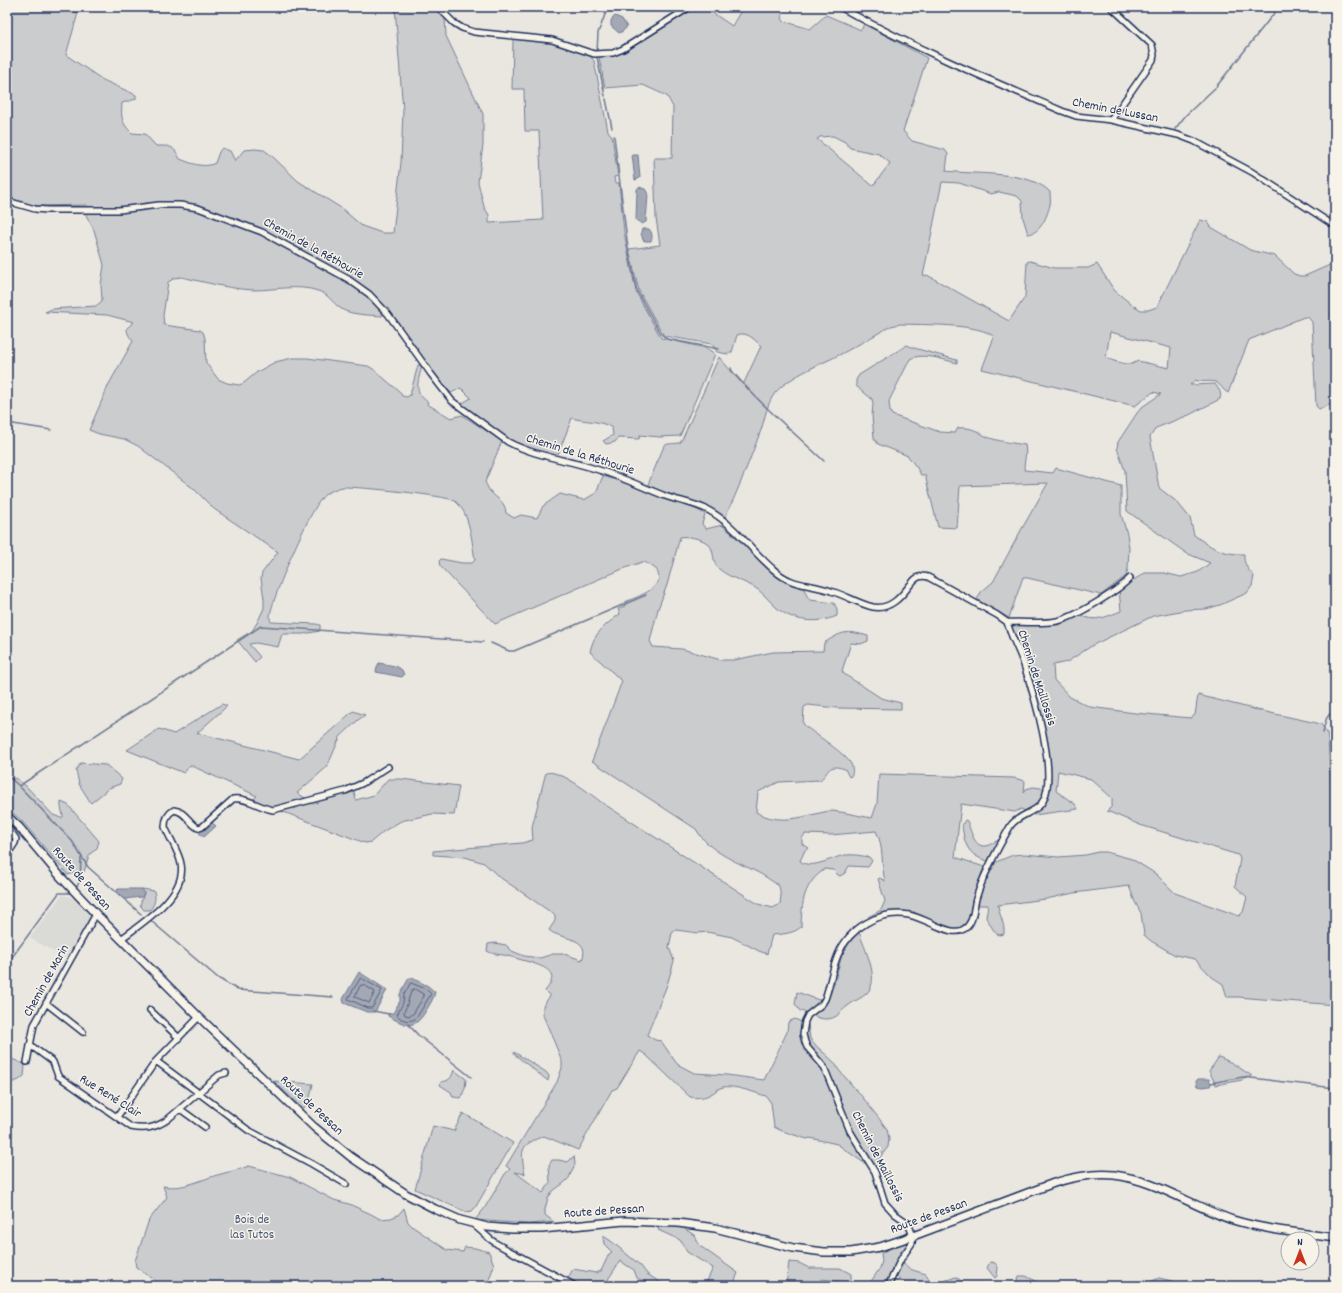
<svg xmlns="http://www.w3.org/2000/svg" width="1342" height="1293" viewBox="0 0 1342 1293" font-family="Dekko,sans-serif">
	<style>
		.built { fill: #dadad6 }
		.green { fill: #cbcccd; stroke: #737e96; fill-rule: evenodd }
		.water { fill: #a3a8b4; stroke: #6d7892 }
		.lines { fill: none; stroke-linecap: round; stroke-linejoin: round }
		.shore { stroke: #515f80; stroke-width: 1 }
		.stream { stroke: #6d7892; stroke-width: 1.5 }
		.minor-casing { stroke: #1b2f5e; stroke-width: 8 }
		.secondary-casing { stroke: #1b2f5e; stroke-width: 10 }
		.minor { stroke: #f7f3e8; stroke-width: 5 }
		.secondary { stroke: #f7f3e8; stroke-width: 7 }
		.labels { text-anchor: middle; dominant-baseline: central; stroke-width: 3; stroke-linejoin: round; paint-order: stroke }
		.street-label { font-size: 13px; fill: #1b2f5e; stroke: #f7f3e8 }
		.park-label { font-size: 13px; fill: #47567a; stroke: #f7f3e8 }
	</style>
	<rect width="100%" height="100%" fill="#eae7e0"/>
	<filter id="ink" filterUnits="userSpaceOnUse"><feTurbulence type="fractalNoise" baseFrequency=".025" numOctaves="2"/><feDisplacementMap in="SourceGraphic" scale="8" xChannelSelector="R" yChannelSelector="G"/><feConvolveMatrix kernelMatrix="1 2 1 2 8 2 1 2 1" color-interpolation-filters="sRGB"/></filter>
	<g filter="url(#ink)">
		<path class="built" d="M 62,895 L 75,898 L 92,914 L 65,958 L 30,938 Z"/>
		<path class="green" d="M 7,7 L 55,7 L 78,13 L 66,55 L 103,80 L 136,95 L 136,99 L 122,103 C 121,117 121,123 132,133 L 145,134 L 156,146 C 171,146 173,145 180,159 C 190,163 205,169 215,163 L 219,152 L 222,148 L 230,151 L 235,161 L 244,150 L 255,149 L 264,150 L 272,156 L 298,181 L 341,208 L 362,226 L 382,233 L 393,233 L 401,162 L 403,111 L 395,7 L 434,7 L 445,17 L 446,36 L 483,114 L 483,145 L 478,182 L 484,207 L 489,215 L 489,223 L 543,220 L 539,131 L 525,131 L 524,89 L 512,89 L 513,38 L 552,43 L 590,56 L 594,61 L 608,131 L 612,136 L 618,176 L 614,177 L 615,183 L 619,183 L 624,232 L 636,292 L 661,338 L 706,348 L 715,354 L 680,436 L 659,437 L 640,435 L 639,439 L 618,438 L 615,442 L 606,444 L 603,441 L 613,435 L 612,428 C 601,420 585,422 572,418 L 557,457 C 544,453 530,451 519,445 C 501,435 475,417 461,404 L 471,398 L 461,388 L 451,393 L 433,373 L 390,313 L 383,314 L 382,316 C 371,315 348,315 340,308 C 332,302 328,294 318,291 C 298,284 274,290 254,290 C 229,289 205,282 181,277 L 175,278 L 168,282 L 163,316 L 164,325 L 200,330 L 203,332 L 205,338 L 206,363 L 218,379 L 227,383 L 239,385 L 244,383 L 257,372 L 275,362 L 292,358 L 307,358 L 368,366 L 373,369 L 400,392 L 402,396 L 407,397 L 410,395 L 418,365 L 422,366 C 418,382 413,392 428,402 L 427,404 L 451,418 L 462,415 L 502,441 L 485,482 C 487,485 488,489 490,491 C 497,500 505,500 506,513 L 514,518 L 521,515 L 537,518 L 543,506 L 560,494 L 584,500 L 596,493 L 603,476 C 622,481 640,489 658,496 C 674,502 690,505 705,514 L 702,524 L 706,529 L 722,525 C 744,543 762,567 787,582 C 792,585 798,586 804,589 L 807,596 L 810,600 L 834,603 L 837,609 L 837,616 C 817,624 793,622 777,608 C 770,602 764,594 757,589 C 745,581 731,579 719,569 C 708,559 721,544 695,538 C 689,537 686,536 680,537 L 667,585 L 658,609 L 650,641 L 653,647 L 682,649 L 721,660 L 734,660 L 773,652 L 823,651 L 824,643 C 843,631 846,630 868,636 L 868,641 L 861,644 L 851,643 L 842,671 L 844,674 L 881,698 L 901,703 L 901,709 L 837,708 L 808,705 L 804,707 L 803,723 L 805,726 C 815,734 847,755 851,764 C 853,768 853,773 851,776 L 849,777 L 845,769 C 827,763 830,772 820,780 L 779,782 L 758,792 L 756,812 C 774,822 791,820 811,815 C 817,814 825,811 832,811 C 845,812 859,816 872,818 L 877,804 L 879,774 L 1014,778 L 1025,781 L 1024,793 L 1026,789 L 1033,787 L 1048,789 L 1050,777 L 1048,744 L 1027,667 L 1011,630 L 1012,624 L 1058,625 L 1081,615 C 1095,623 1108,616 1121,611 L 1119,589 L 1145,573 L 1164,573 L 1181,577 L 1198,572 L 1210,563 L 1186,553 L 1127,511 L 1125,471 L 1117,448 L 1118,442 L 1137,413 L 1142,407 L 1161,394 L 1153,392 L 1135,406 L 982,369 L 994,337 C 981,323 920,325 900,324 L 891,326 C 875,335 860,344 843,353 C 824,363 789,376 775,393 C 767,403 765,418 761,430 C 750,459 739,489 725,517 L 714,512 L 647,487 L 664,446 C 669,442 676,445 681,442 L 719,357 L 743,385 L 761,346 C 754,339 747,331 737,335 L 732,352 L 728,354 L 717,352 L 712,344 L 664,336 L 639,291 L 629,249 L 660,245 L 656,218 L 654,158 L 672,158 L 673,107 L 667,96 L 643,85 L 605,88 L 599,57 L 614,54 L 644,39 L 693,7 L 704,7 L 732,26 L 743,7 L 781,7 L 783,21 L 810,29 L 826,15 L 861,30 L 864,24 L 927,58 L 903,131 L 912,141 L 945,150 L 948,154 L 946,171 C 976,175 1029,170 1050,192 C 1050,196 1051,201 1050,205 C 1047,216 1041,233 1028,234 L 1023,218 L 1022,201 L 1017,196 L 999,192 L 991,194 L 959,183 L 942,182 L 923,276 L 927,275 L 1009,321 L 1025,297 L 1027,262 L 1030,261 L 1054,268 L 1088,268 L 1097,264 L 1114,290 L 1131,304 L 1141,310 L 1148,310 L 1157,307 L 1200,220 L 1208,222 L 1211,227 L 1250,250 L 1275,256 L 1294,274 L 1300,276 L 1305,276 L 1332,264 L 1335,264 L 1335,403 L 1319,409 L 1316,406 L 1312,322 L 1308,317 L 1304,317 L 1249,340 L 1228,393 C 1222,390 1221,384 1215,382 C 1209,380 1202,383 1195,380 L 1190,385 L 1215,384 C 1219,389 1222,393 1220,399 L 1189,415 L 1156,428 L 1150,437 L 1159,488 L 1177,502 L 1190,518 L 1194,535 C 1210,547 1224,555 1244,554 C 1243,563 1248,570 1254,576 L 1252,586 L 1247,593 L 1220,605 L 1206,609 L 1185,610 L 1153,616 L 1093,645 L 1067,662 L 1053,665 L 1054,680 L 1070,697 L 1090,707 L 1135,713 L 1191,718 L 1195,715 L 1198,695 L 1257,710 L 1321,724 L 1327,733 L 1328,740 L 1332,797 L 1335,799 L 1335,1005 L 1238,997 L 1227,997 L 1223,984 L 1212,977 L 1195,959 L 1175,955 L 1151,941 L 1144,935 L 1141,913 L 1135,902 L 1129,886 L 1074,893 L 1046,899 L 998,905 C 999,915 1005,923 1004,934 L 999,935 C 992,931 991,924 986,918 L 988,905 L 977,905 L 983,886 L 996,862 L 1013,855 L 1024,854 L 1058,857 L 1086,855 L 1098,852 L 1106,852 L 1132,859 L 1156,874 L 1175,893 L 1239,916 L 1243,912 L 1247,897 L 1235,886 L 1240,859 L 1238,855 L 1140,825 L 1107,811 L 1112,806 L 1112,798 L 1091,779 L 1058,771 L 1056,791 L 1075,804 L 1078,809 L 1034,815 L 1021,809 L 1015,812 L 961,804 L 955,857 L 984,867 L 972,901 L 969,920 L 964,927 L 954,929 L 941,926 L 914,912 L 897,911 L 873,918 L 868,917 L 881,910 L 885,901 L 878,879 L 880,878 L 885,881 C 881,865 884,846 876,831 L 831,835 L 805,834 L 802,838 L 802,844 L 809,848 L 805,850 L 800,861 C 812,871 834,856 846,855 C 854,854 862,856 869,857 L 872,861 L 868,867 L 849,866 L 845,873 L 840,876 L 838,875 L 833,870 L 825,869 C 803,884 802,902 801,927 C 793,934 782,934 772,935 L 767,954 L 759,951 L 732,937 L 707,932 L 698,933 L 676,930 L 672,933 L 669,947 L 674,961 L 667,985 L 647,1035 L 655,1040 L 661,1041 L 677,1064 L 694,1073 L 727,1075 L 764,1080 L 787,1032 L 788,1022 L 795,1019 L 808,1025 L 810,1038 L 812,1042 L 835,1063 L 838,1069 L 864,1099 L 887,1129 L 889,1139 L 888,1147 L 875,1164 L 870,1165 L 864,1163 L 837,1144 L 810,1138 L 807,1139 L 782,1131 L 774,1127 L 771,1103 L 766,1096 C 755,1093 735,1085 723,1087 C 718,1088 714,1093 709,1095 C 703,1098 697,1098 690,1097 L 646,1055 L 640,1051 L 617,1088 L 612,1090 L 578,1150 L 544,1136 C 520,1145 520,1149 525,1174 L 515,1172 L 543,1193 L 550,1183 L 549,1165 L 552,1160 L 559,1160 L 568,1162 L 574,1156 L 575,1164 L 569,1178 L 564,1183 L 553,1191 L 548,1198 L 545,1209 L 545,1215 L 554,1222 L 528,1224 L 475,1220 L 484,1209 L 505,1174 L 510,1169 L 506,1166 L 557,1082 L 562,1068 L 562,1061 L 543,1015 L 543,1006 L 550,996 L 545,991 C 561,973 546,967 529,962 C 522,960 515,958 508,956 C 501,954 494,955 487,951 L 488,944 L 495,943 L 506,945 L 512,951 L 524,956 L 540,958 L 553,954 L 564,954 L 582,960 C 592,936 559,940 549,930 L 555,921 L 555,916 L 552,913 L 498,876 L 484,863 L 465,857 L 433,855 L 433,851 L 522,843 L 533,840 L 532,827 L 545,776 L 546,773 C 558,768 591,794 601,802 L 758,904 L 773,908 L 780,904 L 781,896 L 779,886 C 772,881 765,876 757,872 C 735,861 709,852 696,829 L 592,761 L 622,681 L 590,652 C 593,634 605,625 620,614 L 618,609 L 625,606 L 625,602 C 636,597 651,593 658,582 C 660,578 658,574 657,570 L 649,564 L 642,562 L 620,570 L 495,624 L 440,566 L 439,561 L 441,559 L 462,563 L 472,563 L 475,560 C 472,543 470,512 455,501 C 446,495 359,487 344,487 C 339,487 331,491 327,493 C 313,500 272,598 270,616 C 270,618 270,620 271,622 L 316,624 L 320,625 L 320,631 L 303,634 L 282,634 L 278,647 L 256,643 L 249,644 L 260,657 L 255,662 L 237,640 L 252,631 L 258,621 L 264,608 L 264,599 L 261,578 L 262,573 L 278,552 L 214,509 L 194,489 L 138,446 L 124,439 L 99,434 L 89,430 L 109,384 L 133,341 C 129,336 127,334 127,328 L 134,322 L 107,315 L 45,312 L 52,309 L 96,306 L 102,301 L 101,285 L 104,265 L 94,230 L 86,215 L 87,205 L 35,206 L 7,197 ZM 833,136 L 845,142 L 850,148 L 879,154 L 890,163 L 873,186 L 817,139 L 820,137 ZM 1110,332 L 1171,348 L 1169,368 L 1138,361 L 1132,364 L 1126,364 L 1114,361 L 1106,358 Z
			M 907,345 L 914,348 L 957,360 L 957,363 C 944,360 923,352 910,359 L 889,401 L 890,411 L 892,415 L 940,432 L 955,433 L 958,428 C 976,426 979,435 993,439 C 1003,442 1014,443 1025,445 C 1027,453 1024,461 1024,470 L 1053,473 L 1056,468 L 1121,486 L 1121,514 L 1127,534 L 1129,548 L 1128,569 L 1126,576 L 1101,595 L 1023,577 L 1009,618 L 977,600 L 981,592 L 993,582 L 1020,532 L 1048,483 L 960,486 L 957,528 L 938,527 L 925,475 L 921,475 L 917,468 L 908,456 L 878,444 L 874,438 L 872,416 L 873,403 L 872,399 L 856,386 L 856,380 L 859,375 Z
			M 222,704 L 227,706 L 197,733 L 299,759 L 353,711 L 365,715 L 358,720 L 340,737 L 327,767 L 297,793 L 307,799 L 276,807 L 269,807 L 252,800 L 257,796 L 190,765 L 184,773 L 127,750 L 159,729 L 174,734 Z
			M 81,763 L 106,765 L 122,779 L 120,784 L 109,788 L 91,803 L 79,784 L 76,770 Z
			M 15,778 L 26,786 L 53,815 L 61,818 L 63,817 C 63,812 60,808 61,802 L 68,805 L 99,841 L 97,848 L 89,855 L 84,872 L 76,872 L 68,875 L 21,820 L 7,808 L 7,780 Z
			M 388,779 L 401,779 L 459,786 L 454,815 L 432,814 L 401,821 L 384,831 L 371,842 L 365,843 L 281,811 L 354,792 L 356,800 L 374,795 Z
			M 965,820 L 967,821 C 971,829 973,847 985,846 C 989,846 996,841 1000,839 L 988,861 C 972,857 965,848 963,832 C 962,827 962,824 965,820 Z
			M 142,889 L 154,891 C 156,898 155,904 150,910 L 144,910 L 140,905 L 144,893 Z
			M 859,932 C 864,948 881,979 867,993 C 862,998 854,1001 849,1005 C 840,1011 838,1019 826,1019 C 816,1019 809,1012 800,1011 L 795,1004 L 797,992 L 827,1003 L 834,984 L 842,955 L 850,942 Z
			M 514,1052 L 546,1072 L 549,1076 L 548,1081 L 514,1054 Z
			M 7,1057 L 24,1064 L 25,1066 L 24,1076 L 19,1080 L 8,1084 L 7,1084 Z
			M 1219,1057 L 1232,1063 L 1252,1076 L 1242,1080 L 1216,1085 L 1209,1071 Z
			M 454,1070 L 466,1079 L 465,1088 L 461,1098 L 453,1097 L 451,1092 L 440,1085 L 441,1082 C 449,1081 451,1079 454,1070 Z
			M 274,1081 L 313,1084 L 309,1102 L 303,1109 Z
			M 463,1113 L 513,1143 L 475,1208 L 472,1211 L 466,1212 L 415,1189 L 433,1126 L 454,1131 Z
			M 249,1166 L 290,1177 L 334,1200 L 349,1204 L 371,1214 L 380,1219 L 391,1218 L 398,1215 L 404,1208 L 408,1222 L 413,1227 L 447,1250 L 463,1252 L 465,1247 L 475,1248 L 489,1252 L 494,1265 L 487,1286 L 433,1286 L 422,1283 L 417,1286 L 163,1286 L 136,1267 L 135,1261 L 149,1220 L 167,1197 L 163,1186 C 184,1190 201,1179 221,1174 C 232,1171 239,1170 249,1166 Z
			M 660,1226 L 682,1227 L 694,1235 L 700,1246 L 738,1273 L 733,1286 L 714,1286 L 710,1284 L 708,1286 L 674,1286 L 677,1283 L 682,1285 L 707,1281 L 713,1268 L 687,1252 L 680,1240 L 658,1230 Z
			M 603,1237 L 605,1237 L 611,1241 L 641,1266 L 647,1274 L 666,1286 L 654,1286 L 637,1278 L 634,1270 L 620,1261 L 607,1281 L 603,1286 L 583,1286 L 568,1278 L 573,1269 L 596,1273 L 601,1271 L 609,1254 L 612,1252 L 604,1244 Z
			M 904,1242 L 907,1245 L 899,1254 C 907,1270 909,1269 926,1274 L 929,1279 L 925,1286 L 910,1286 L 896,1276 L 891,1286 L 871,1285 L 870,1283 L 880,1268 L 882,1261 L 881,1253 Z
			M 789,1262 L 799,1263 L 809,1268 L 840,1268 L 851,1274 L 851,1280 L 849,1282 L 821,1279 L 820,1286 L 786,1286 Z
			M 990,1262 L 995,1263 L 998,1267 L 997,1276 L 995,1278 L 987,1268 Z
			M 1019,1276 L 1026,1276 L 1046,1286 L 1015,1286 Z
			M 956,1277 L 968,1286 L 938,1286 L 938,1283 Z
			M 1159,1278 L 1172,1281 L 1178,1286 L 1141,1286 Z"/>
		<path class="water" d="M 615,16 L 622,19 L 627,27 L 623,31 L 619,33 L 611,26 L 611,20 Z
			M 632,155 L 638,155 L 640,178 L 635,180 Z
			M 639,187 L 645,189 L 648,194 L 646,222 L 642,224 L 636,220 L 637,189 Z
			M 642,229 L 649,229 C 652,232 653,237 651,241 L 645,241 L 643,240 L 641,233 Z
			M 379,663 L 395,666 L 402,670 L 404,675 L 402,677 L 376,672 L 377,667 Z
			M 211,822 L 216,826 L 204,837 L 199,833 Z
			M 118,889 L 142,889 L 144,893 L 142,897 L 124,899 L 118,894 L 117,890 Z
			M 359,972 L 387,990 L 375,1012 L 367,1012 L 344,1003 L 343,999 Z
			M 409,978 L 412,978 L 428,986 L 435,992 C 434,998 430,1004 427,1009 C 415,1030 408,1027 388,1016 L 388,1014 L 393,1013 L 400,1001 L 400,994 Z
			M 1198,1079 L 1209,1079 L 1211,1084 L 1210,1086 L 1203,1087 L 1197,1086 L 1196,1081 Z"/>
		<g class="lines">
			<path class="shore" d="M 361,978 L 382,990 L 372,1008 L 368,1008 L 348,999 Z
				M 411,983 L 426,989 L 431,994 L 417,1017 C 412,1023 401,1021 397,1015 L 403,1003 L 404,995 Z
				M 361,985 L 364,985 L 375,992 L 369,1003 L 355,997 Z
				M 415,989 L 423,994 L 424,996 L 413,1014 L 410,1016 L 405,1015 L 404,1012 C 408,1005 408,997 412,990 Z"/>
			<path class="stream" d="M 597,53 L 598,33 L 608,7
				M 597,57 L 605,96
				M 606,99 L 612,128
				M 1175,129 L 1186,115 L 1216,87 L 1279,7
				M 614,136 L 628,248 L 637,291 L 661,334 L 667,339 L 719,349
				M 731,368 L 732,371 C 760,404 793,432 824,461
				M 7,423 L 51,430
				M 491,643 L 509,651 L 514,651 L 646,595
				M 1323,733 C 1325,723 1325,715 1335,711
				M 7,775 L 19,786 L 72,841 L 88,867 L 141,914
				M 19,786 L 261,626 L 483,642
				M 76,888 L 80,881 L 81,858
				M 150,920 L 218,978 L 238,990 L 333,997
				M 7,964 L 59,893 L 71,893
				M 373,1011 L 389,1014
				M 408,1024 L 418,1035 L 471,1077
				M 1211,1083 L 1243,1077 L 1335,1088"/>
			<defs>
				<path id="minor" d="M 438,7 L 454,23 L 462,28 L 474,32 L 552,40 L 594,54 L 613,53 L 623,49 L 690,7
					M 840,7 C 912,47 987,79 1062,111 L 1076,116 L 1111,120 L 1178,135 L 1194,141 L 1252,172 L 1335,226
					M 1111,7 L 1152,45 L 1154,55 L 1153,60 L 1111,120
					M 7,201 L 35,209 L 47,210 L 119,210 L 159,205 L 180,205 L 198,208 L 262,232 L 348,279 L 369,294 L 388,314 L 431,374 L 452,401 L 508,442 C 533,455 561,459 589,467 C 615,474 640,486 665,496 C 679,501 694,503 708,510 C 734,524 751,550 773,569 C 792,587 808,583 831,591 C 845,595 859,604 873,607 C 890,610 901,597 910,585 C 913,582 915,578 919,577 C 922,576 925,576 928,577 L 997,615 L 1007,622
					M 1007,622 C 1023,622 1041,624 1057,621 C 1074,618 1118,591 1130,578
					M 7,826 L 16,839 L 15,843 L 7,855
					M 121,939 C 142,923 187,895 181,864 C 179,852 170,839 165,827 C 165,819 167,814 174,810 C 185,811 189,823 198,828 L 202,827 L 233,799 C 247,797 260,808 273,810 L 345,791 L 363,783 L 388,767
					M 46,1003 L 83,1032
					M 150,1010 L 179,1038
					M 30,1045 L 53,1062 L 58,1076 L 131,1127 C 145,1130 155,1128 167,1120 L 219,1075 L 226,1073
					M 156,1061 L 248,1130 L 312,1164 L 346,1184
					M 27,1062 L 34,1025 L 96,914
					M 180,1109 L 205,1127
					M 117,1117 L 156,1061 L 199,1017
					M 474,1225 L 490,1239 L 497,1244 L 575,1286
					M 888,1286 L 901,1259 L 912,1243 L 913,1236 L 908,1223 L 895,1214 L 885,1203 L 875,1172 L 850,1131 L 824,1067 L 807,1047 L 805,1042 L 803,1034 L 805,1021 L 808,1015 L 822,1004 L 825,999 C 830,985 832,969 838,955 C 849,928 879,910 909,915 C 918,917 926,921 935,925 C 943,928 955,935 964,929 C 974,923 973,910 976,899 C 982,877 999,846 1011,825 C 1019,814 1039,812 1044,799 C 1057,770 1034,695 1024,665 C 1019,650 1011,637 1007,622"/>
				<path id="secondary" d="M 7,816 L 19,827 L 60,876 L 96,914 L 199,1017 L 314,1127 L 351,1157 L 406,1194 L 435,1209 L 460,1220 L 487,1227 L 512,1229 L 542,1229 L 624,1221 L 678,1223 L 715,1228 L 793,1248 L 824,1252 L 851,1252 L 880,1247 L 913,1236 L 1054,1183 C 1073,1177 1093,1173 1114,1175 C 1156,1180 1193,1207 1233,1220 C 1266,1230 1301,1233 1335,1238"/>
			</defs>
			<use href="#minor" class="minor-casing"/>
			<use href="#secondary" class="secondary-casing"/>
			<use href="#minor" class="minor"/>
			<use href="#secondary" class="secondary"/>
		</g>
	</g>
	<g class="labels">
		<g class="street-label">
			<text transform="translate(1115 111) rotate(11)">Chemin de Lussan</text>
			<text transform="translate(313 249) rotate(29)">Chemin de la Réthourie</text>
			<text transform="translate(580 455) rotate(17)">Chemin de la Réthourie</text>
			<text transform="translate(1036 678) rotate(72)">Chemin de Maillossis</text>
			<text transform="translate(81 879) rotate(48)">Route de Pessan</text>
			<text transform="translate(47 981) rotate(-61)">Chemin de Marin</text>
			<text transform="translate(110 1097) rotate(32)">Rue René Clair</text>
			<text transform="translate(311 1106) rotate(43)">Route de Pessan</text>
			<text transform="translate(877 1157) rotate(63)">Chemin de Maillossis</text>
			<text transform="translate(604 1212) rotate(-4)">Route de Pessan</text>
			<text transform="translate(929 1217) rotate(-20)">Route de Pessan</text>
		</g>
		<g class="park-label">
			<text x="252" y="1220">Bois de<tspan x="252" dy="15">las Tutos</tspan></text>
		</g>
	</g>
	<rect width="1342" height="1293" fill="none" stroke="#f7f3e8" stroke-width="24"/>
	<rect x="12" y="12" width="1318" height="1269" fill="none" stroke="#1b2f5e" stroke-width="1.5" filter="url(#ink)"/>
	<g transform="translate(1300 1251)"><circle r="19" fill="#f7f3e8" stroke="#9fa5b1"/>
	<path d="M0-3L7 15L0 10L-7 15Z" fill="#c8321e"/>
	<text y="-6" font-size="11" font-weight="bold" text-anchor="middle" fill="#1b2f5e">N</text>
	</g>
</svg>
